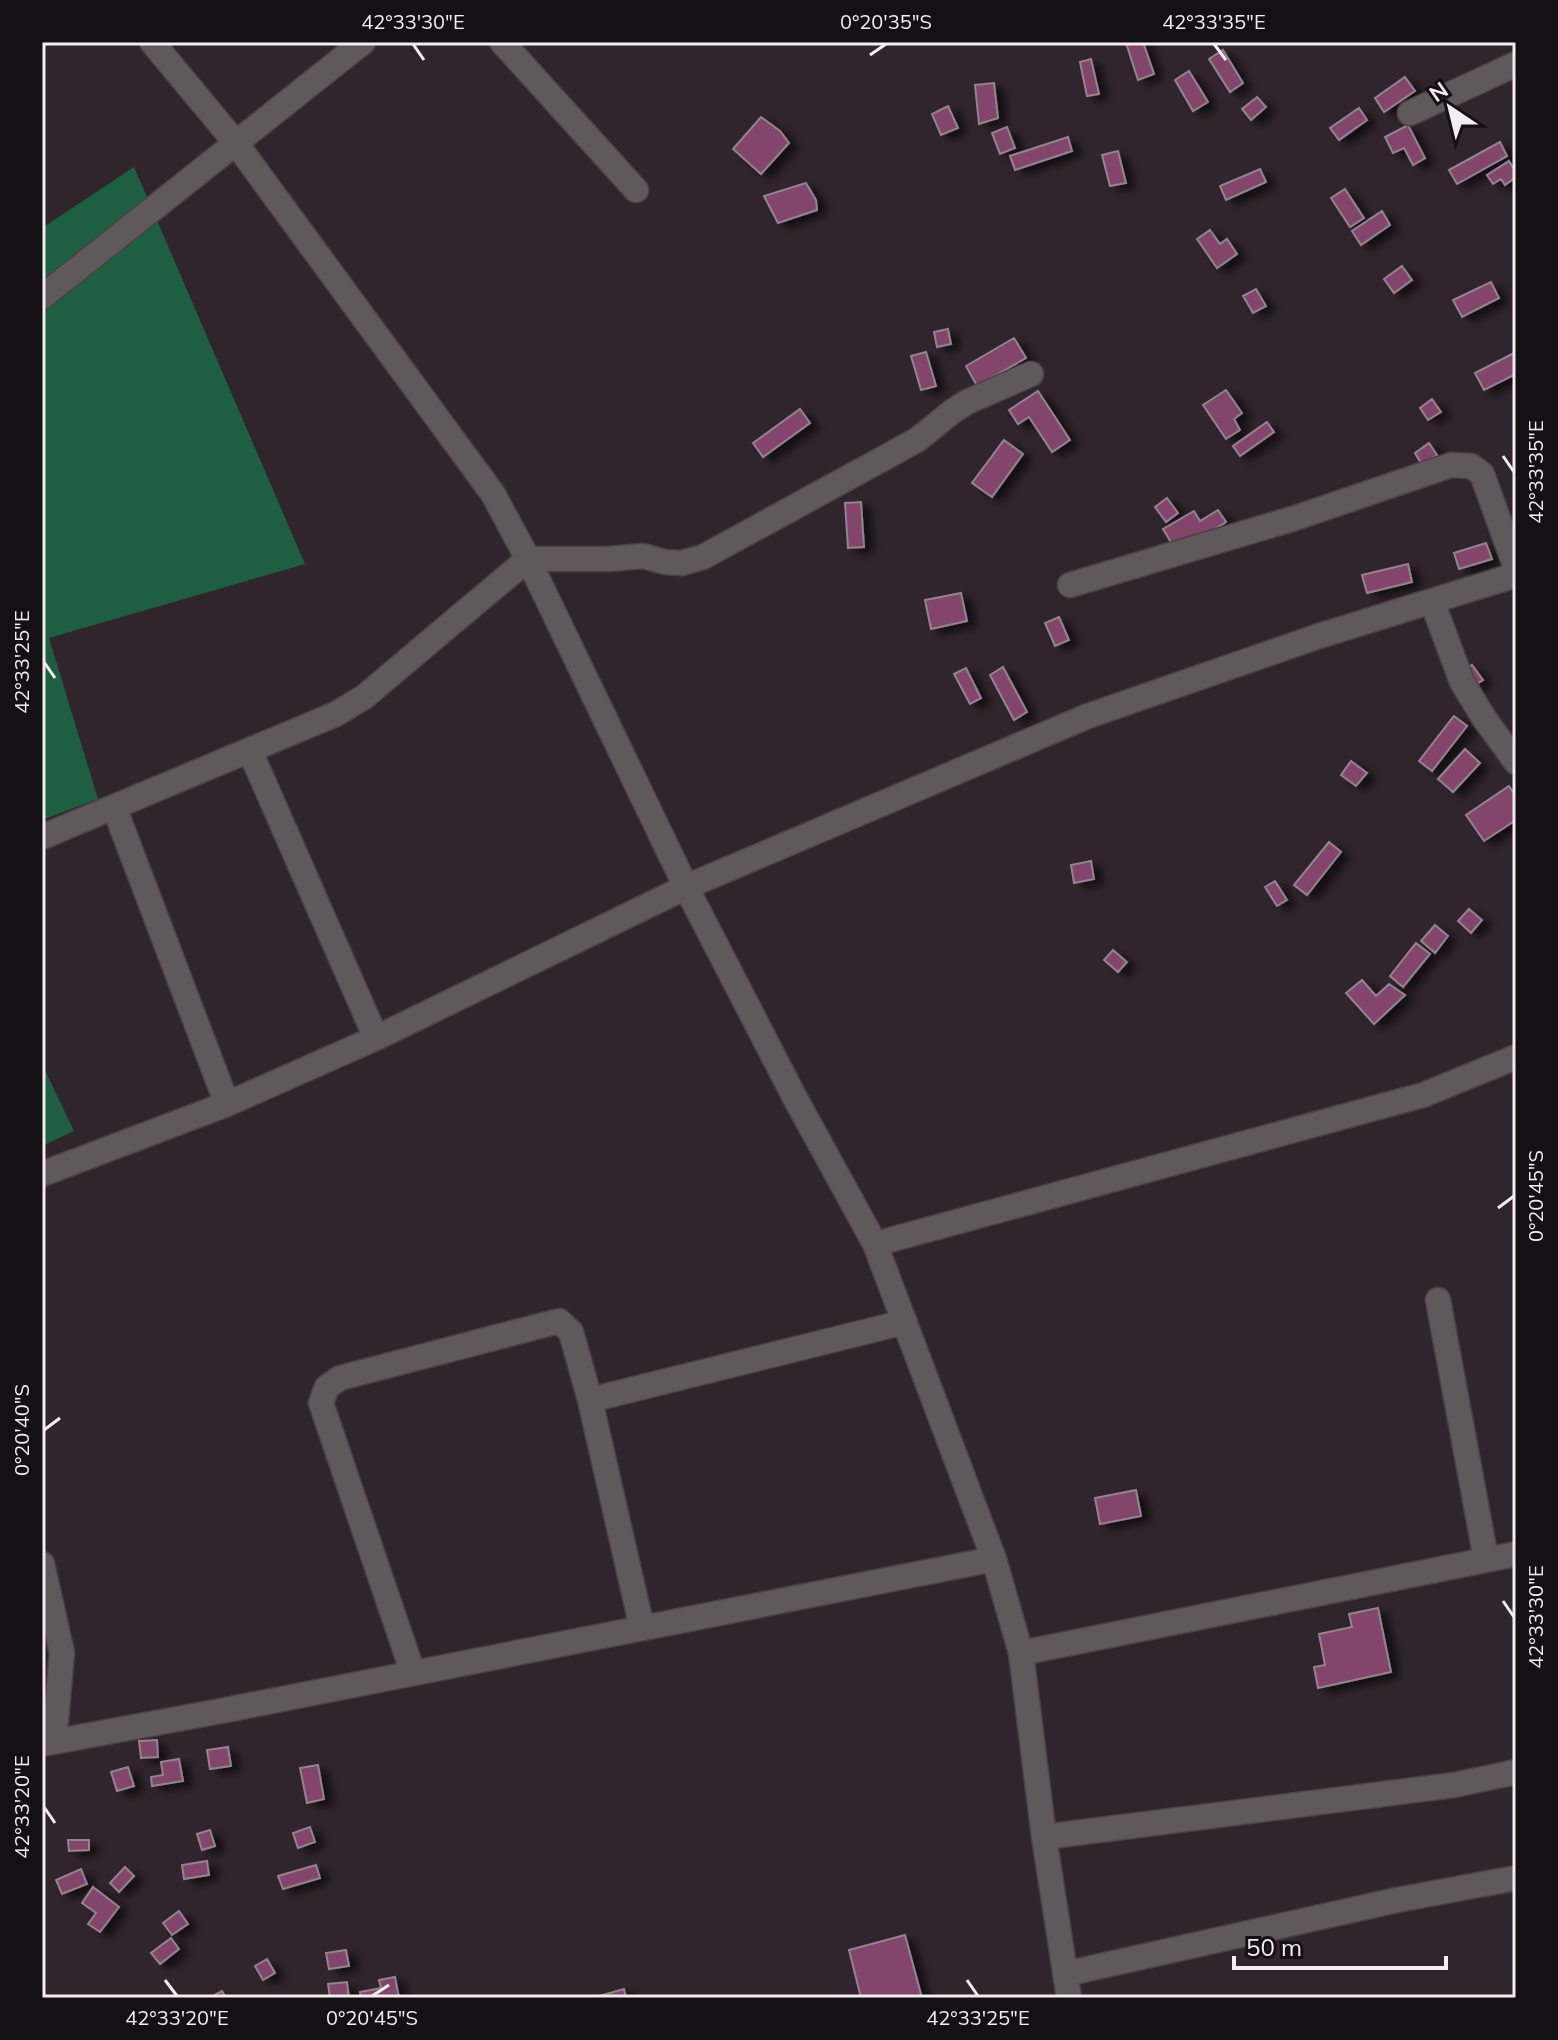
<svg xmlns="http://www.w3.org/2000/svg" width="1558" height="2040" viewBox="0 0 1558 2040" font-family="Mulish,sans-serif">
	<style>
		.grass { fill: #1d5f40 }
		.building { fill: #84456d; stroke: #92848c; stroke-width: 2; filter: url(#shadow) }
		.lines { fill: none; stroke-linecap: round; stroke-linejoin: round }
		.minor-casing { stroke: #4b4147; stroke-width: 27 }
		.minor { stroke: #5f595c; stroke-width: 24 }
		.ticks { fill: none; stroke: #f4ecf0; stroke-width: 3 }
		.neatline { fill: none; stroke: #f4ecf0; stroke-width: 3 }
		.ticks-label { font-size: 20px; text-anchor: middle; fill: #f4ecf0 }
	</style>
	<defs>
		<filter id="shadow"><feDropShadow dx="9" dy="5" stdDeviation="4" flood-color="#0009"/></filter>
	</defs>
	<rect width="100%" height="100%" fill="#30252c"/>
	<path class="grass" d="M 134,167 L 305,564 L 49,638 L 98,799 L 42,820 L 42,228 Z
		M 42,1064 L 74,1131 L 42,1146 Z"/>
	<path class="building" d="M 1130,42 L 1143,42 L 1154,74 L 1138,80 L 1126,43 Z
		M 1223,50 L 1243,83 L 1230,92 L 1209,59 Z
		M 1091,59 L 1099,94 L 1087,96 L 1080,62 Z
		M 1189,71 L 1208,102 L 1193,111 L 1175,80 Z
		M 1405,77 L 1415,91 L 1384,112 L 1375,98 Z
		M 994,83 L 998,118 L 979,124 L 975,85 Z
		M 1257,97 L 1266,107 L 1251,120 L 1242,109 Z
		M 948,106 L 958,128 L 941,135 L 932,114 Z
		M 1359,108 L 1367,120 L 1339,140 L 1330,128 Z
		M 761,117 L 780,131 L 789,143 L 761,174 L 733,149 Z
		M 1408,125 L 1425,158 L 1413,165 L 1404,148 L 1393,153 L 1385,137 Z
		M 1007,127 L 1015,148 L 1000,154 L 992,133 Z
		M 1068,137 L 1072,151 L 1015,170 L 1010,156 Z
		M 1500,142 L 1507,156 L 1457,184 L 1449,170 Z
		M 1118,151 L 1126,183 L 1110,186 L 1102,155 Z
		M 1509,161 L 1516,173 L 1516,177 L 1505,185 L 1501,179 L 1493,184 L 1487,175 Z
		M 1260,169 L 1266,182 L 1226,200 L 1220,186 Z
		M 806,183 L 816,200 L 817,210 L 778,223 L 764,196 Z
		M 1345,189 L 1364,218 L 1350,227 L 1331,198 Z
		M 1382,211 L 1390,225 L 1361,245 L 1352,231 Z
		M 1210,230 L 1220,244 L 1227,239 L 1237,254 L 1217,268 L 1197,239 Z
		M 1402,266 L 1412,280 L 1394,293 L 1384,279 Z
		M 1491,282 L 1499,298 L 1462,317 L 1453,300 Z
		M 1256,289 L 1266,306 L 1253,313 L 1243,296 Z
		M 948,329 L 951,344 L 937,347 L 934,332 Z
		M 1014,338 L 1026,358 L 977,386 L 966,366 Z
		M 926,352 L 936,386 L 921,390 L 911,356 Z
		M 1516,352 L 1516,374 L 1484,390 L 1475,373 Z
		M 1226,390 L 1242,413 L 1234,419 L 1240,430 L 1226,439 L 1203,405 Z
		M 1038,391 L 1070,440 L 1052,452 L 1029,417 L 1018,424 L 1009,410 Z
		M 1432,399 L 1441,412 L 1428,420 L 1420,408 Z
		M 800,409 L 810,423 L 763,457 L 753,443 Z
		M 1267,422 L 1274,432 L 1240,456 L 1233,446 Z
		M 1004,440 L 1023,454 L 992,497 L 972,483 Z
		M 1429,443 L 1437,455 L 1422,465 L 1415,453 Z
		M 1167,498 L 1178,513 L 1166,522 L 1155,507 Z
		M 861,502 L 864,547 L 848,548 L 845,503 Z
		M 1218,510 L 1226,522 L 1177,552 L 1163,529 L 1194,511 L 1200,521 Z
		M 1486,543 L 1492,559 L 1459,569 L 1454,553 Z
		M 1408,564 L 1412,582 L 1367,593 L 1362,575 Z
		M 961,593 L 967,621 L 931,629 L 925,600 Z
		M 1059,617 L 1069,640 L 1055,646 L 1045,623 Z
		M 1472,665 L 1483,680 L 1472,687 L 1462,672 Z
		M 1003,667 L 1027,712 L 1014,720 L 990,675 Z
		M 966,668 L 981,698 L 970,704 L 954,674 Z
		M 1454,716 L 1467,726 L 1432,771 L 1419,761 Z
		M 1465,749 L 1480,763 L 1453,792 L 1438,779 Z
		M 1351,761 L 1367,773 L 1356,786 L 1341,775 Z
		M 1509,786 L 1516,797 L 1516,820 L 1484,841 L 1466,815 Z
		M 1329,842 L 1341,852 L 1307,895 L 1294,885 Z
		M 1091,861 L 1094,879 L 1074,883 L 1071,865 Z
		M 1275,881 L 1287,900 L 1277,906 L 1265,887 Z
		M 1469,909 L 1482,920 L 1471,933 L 1458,921 Z
		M 1435,925 L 1448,936 L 1435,953 L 1421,941 Z
		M 1416,943 L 1430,954 L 1403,987 L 1390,976 Z
		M 1113,950 L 1127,962 L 1118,972 L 1104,960 Z
		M 1362,980 L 1376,996 L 1389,984 L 1405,995 L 1374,1024 L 1346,993 Z
		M 1136,1490 L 1141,1516 L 1100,1524 L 1095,1498 Z
		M 1378,1608 L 1391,1672 L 1318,1688 L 1314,1667 L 1325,1665 L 1319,1634 L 1352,1627 L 1349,1614 Z
		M 157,1740 L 158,1757 L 141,1758 L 139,1741 Z
		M 228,1747 L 231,1766 L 210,1769 L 207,1750 Z
		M 179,1759 L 183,1781 L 152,1786 L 151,1777 L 163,1775 L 161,1762 Z
		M 318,1765 L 324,1799 L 307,1803 L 300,1768 Z
		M 128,1767 L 134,1786 L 117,1791 L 111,1772 Z
		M 310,1827 L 315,1842 L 298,1848 L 293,1833 Z
		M 210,1830 L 215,1846 L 202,1850 L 197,1834 Z
		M 68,1840 L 89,1840 L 89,1850 L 69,1851 Z
		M 207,1861 L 209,1875 L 184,1879 L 182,1865 Z
		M 316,1865 L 320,1878 L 283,1889 L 278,1876 Z
		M 125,1867 L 134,1876 L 119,1892 L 110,1883 Z
		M 81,1869 L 87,1884 L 62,1894 L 56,1880 Z
		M 93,1887 L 119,1907 L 100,1932 L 88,1924 L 96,1913 L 82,1903 Z
		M 179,1911 L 188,1924 L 172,1935 L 163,1923 Z
		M 905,1935 L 922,1998 L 861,1998 L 849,1950 Z
		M 171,1938 L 179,1949 L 160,1964 L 151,1953 Z
		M 346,1950 L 349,1966 L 329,1969 L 326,1953 Z
		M 267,1959 L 275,1973 L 263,1980 L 255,1966 Z
		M 395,1977 L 399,1998 L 361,1998 L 360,1992 L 381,1988 L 379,1980 Z
		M 347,1982 L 349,1998 L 330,1998 L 328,1984 Z
		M 624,1989 L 626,1998 L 592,1998 Z
		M 222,1991 L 226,1998 L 209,1998 Z"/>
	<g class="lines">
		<defs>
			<path id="minor" d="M 152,42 L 235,142 L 493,494 L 528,559 L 686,887 L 795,1098 L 875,1244 L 994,1559 L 1021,1653 L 1044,1837 L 1069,1998
				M 502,42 L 636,190
				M 1410,113 L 1516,64
				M 42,297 L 363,42
				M 1070,585 L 1292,519 L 1451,465 L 1471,466 L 1482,474 L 1516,568
				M 1432,601 L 1462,682 L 1484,718 L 1516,762
				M 250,751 L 376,1038
				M 114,807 L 227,1104
				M 42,837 L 336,714 L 364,697 L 528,559 L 608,559 L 643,556 L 665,562 L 682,563 L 703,557 L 917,440 L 953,411 L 967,402 L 1031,374
				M 42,1174 L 227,1104 L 376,1038 L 686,887 L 1088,716 L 1319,636 L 1516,575
				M 875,1244 L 1423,1095 L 1516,1057
				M 1438,1300 L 1486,1559
				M 590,1400 L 905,1322
				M 42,1564 L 62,1653 L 54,1742
				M 1021,1653 L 1516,1554
				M 413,1673 L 321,1403 L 327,1387 L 340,1378 L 559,1321 L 571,1332 L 590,1400 L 642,1628
				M 42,1744 L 226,1710 L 994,1559
				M 1044,1837 L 1454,1785 L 1516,1772
				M 1065,1974 L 1397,1900 L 1516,1878"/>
		</defs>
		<use href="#minor" class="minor-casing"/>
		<use href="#minor" class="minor"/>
	</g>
	<path class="ticks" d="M 413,44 L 424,60M 1214,44 L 1226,60M 870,55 L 886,44M 1503,456 L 1514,472M 44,662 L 55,678M 1498,1208 L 1514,1196M 44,1430 L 60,1418M 1503,1601 L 1514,1617M 44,1807 L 55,1823M 165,1980 L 177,1996M 967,1980 L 978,1996M 372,1996 L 389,1985"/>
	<rect width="1558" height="2040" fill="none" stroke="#151013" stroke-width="88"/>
	<g transform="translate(1450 108) rotate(325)" stroke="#151013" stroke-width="6" paint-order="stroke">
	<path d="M0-6L14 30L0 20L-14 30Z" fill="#f4ecf0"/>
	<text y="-12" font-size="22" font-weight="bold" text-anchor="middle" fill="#f4ecf0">N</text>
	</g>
	<path d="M1234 1956v12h212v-12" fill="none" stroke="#f4ecf0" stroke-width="4"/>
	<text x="1246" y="1956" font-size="24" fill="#f4ecf0" stroke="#151013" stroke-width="6" paint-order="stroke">50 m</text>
	<rect x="44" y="44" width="1470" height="1952" class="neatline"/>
	<g class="ticks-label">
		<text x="413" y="29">42°33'30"E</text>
		<text x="886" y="29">0°20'35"S</text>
		<text x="1214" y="29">42°33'35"E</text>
		<text transform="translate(1536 472) rotate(-90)" y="7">42°33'35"E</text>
		<text transform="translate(22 662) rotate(-90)" y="7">42°33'25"E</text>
		<text transform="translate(1536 1196) rotate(-90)" y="7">0°20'45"S</text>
		<text transform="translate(22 1430) rotate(-90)" y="7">0°20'40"S</text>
		<text transform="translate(1536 1617) rotate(-90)" y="7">42°33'30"E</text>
		<text transform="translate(22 1807) rotate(-90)" y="7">42°33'20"E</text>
		<text x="177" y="2025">42°33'20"E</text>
		<text x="372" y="2025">0°20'45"S</text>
		<text x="978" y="2025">42°33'25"E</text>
	</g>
</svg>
